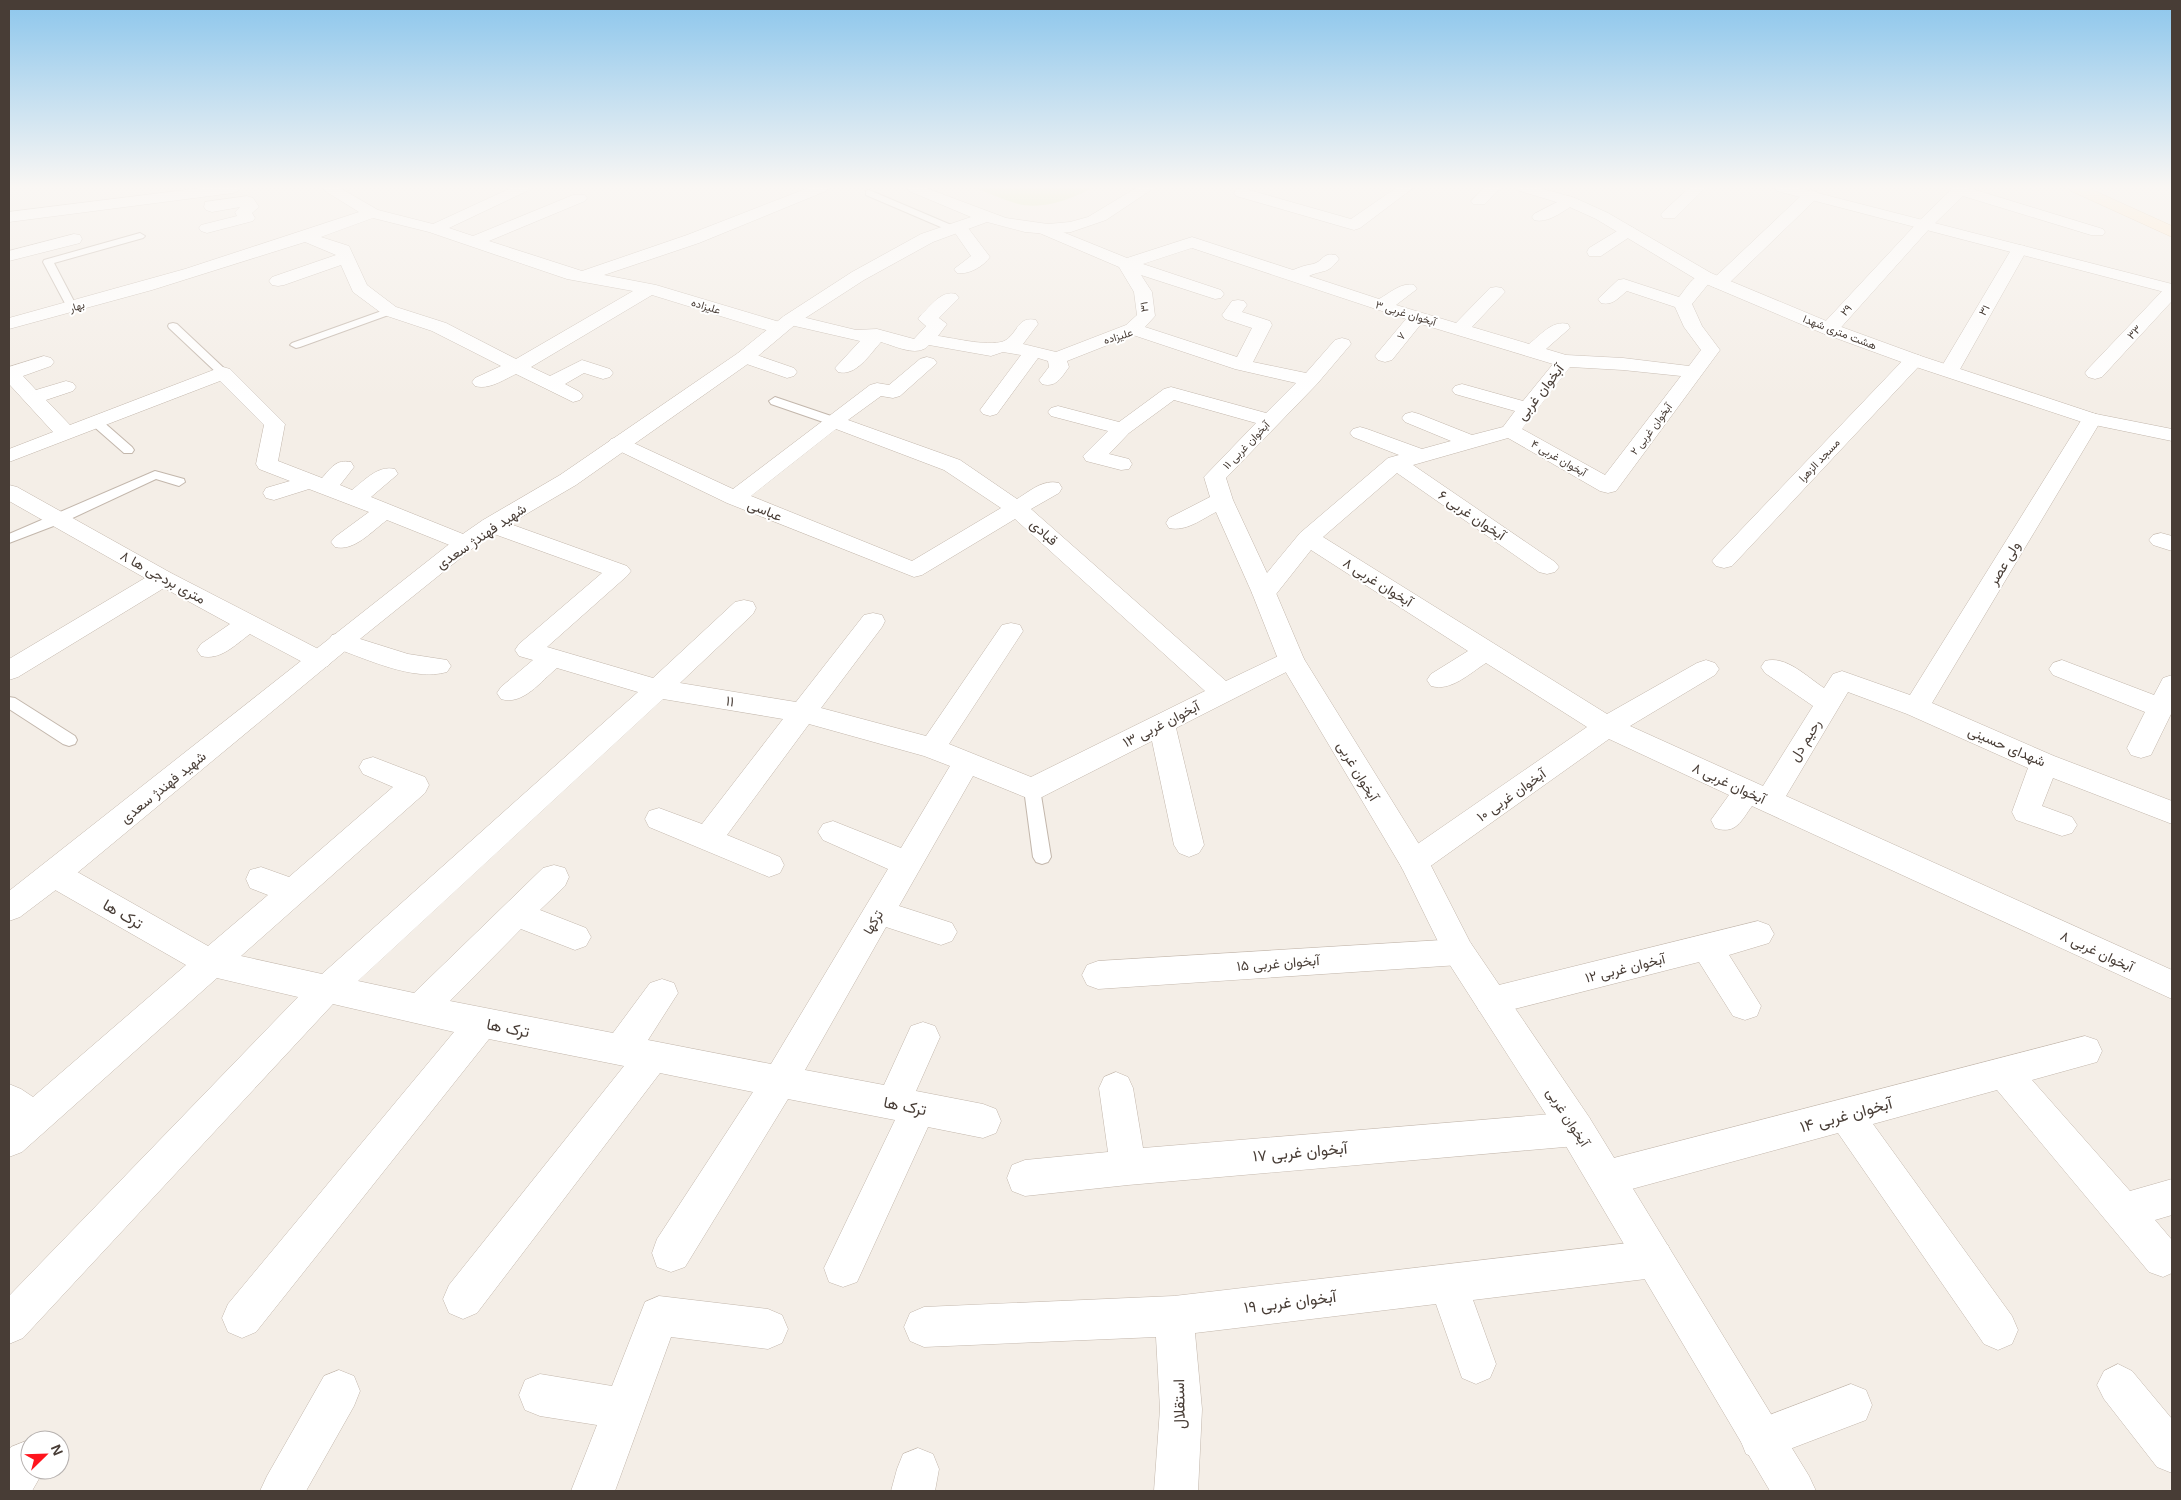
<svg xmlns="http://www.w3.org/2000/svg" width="2181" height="1500" viewBox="0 0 2181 1500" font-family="Helvetica,Vazirmatn,sans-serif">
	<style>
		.green { fill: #daeaaf }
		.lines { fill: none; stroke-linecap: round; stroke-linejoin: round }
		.service-casing { stroke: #c3b7ac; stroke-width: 2 }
		.minor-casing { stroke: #c3b7ac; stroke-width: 1 }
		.tertiary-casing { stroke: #c3b7ac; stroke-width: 1 }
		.secondary-casing { stroke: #d9bb98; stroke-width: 1 }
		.service { fill: #fff; fill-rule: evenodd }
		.minor { fill: #fff; fill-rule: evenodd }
		.tertiary { fill: #fff; fill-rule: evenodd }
		.secondary { fill: #ffe7c7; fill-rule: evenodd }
		.labels { text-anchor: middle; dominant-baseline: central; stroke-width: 4; stroke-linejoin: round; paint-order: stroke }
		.far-street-label { font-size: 11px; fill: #483d36; stroke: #fff }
		.street-label { font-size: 14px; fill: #483d36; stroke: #fff }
		.near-street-label { font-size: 16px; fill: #483d36; stroke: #fff }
	</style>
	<rect width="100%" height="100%" fill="#f4eee7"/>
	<path class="green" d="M 975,188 L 1093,188 C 1070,199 1044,210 1018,204 C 1004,200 989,193 975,188 Z"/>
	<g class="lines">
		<defs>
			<path id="service" d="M 869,190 L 956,227 L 958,229 L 956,231 L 950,231 L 866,195 L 866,191 Z
				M 140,233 L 145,236 L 143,238 L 54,263 L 77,307 L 76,309 L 68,309 L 43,262 L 44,260 Z
				M 390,308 L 395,311 L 394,313 L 300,347 L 296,348 L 290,345 L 292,343 Z
				M 173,323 L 177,324 L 227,371 L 229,373 L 227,375 L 219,375 L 169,328 L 168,326 L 169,324 Z
				M 775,397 L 837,418 L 839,421 L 833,425 L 829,424 L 771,404 L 769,401 Z
				M 96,418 L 100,419 L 132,447 L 134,450 L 132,453 L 124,453 L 92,425 L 90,422 L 92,419 Z
				M 155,471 L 184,479 L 185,482 L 179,486 L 156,479 L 64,522 L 9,543 L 9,534 Z
				M 9,697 L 15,698 L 75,736 L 77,740 L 75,744 L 69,746 L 63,744 L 9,709 Z
				M 1032,783 L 1038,785 L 1040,789 L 1051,857 L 1048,862 L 1042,864 L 1036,862 L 1033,857 L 1024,789 L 1026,785 Z"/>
			<path id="minor" d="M 201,188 L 241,188 L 238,191 L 233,193 L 9,222 L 9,212 Z
				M 323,188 L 340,188 L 378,210 L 433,224 L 511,188 L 529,188 L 527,191 L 449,228 L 473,236 L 573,195 L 585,195 L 587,198 L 585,201 L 489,241 L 582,271 L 687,235 L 808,188 L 828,188 L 826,191 L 699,243 L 604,275 L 656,285 L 783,323 L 781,320 L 784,316 L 790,314 L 856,330 L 877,329 L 914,339 L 926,326 L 918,319 L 921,315 C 931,306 941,290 956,294 L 959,298 L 939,318 L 947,324 L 938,336 C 954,338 993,348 1006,340 C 1018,332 1018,316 1036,320 L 1038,324 L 1023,344 L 1056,352 L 1126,325 L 1137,315 L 1134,292 L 1119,267 L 1037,232 L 1035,229 L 1037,226 L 1043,224 L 1127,258 L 1192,237 L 1293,270 C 1300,267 1306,265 1313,264 C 1324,261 1322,252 1336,255 L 1339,259 C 1327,275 1324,269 1309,276 L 1379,299 C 1390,293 1401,282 1414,285 L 1417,289 L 1396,305 L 1456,323 L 1490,288 L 1496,287 L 1502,288 L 1505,292 L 1472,327 L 1529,344 C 1541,335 1552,320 1568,324 L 1570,328 L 1546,349 L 1566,355 L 1623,358 L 1689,366 L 1701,350 L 1684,327 L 1675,307 L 1627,291 C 1618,298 1613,306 1601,303 L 1598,299 L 1618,280 L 1624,279 L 1679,297 C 1688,286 1696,270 1711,273 L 1714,277 L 1692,304 L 1702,326 L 1720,350 L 1616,491 L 1608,493 L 1600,491 L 1508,438 L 1413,465 L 1555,562 L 1559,567 L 1555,572 L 1547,574 L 1539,572 L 1397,473 L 1323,537 L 1607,714 L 1697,663 L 1706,660 L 1715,663 L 1719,669 L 1715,675 L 1630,726 L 1763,786 L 1813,706 L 1765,673 L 1761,667 L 1765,661 C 1786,655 1807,677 1824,688 L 1833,674 L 1842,671 L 1910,695 L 2082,419 L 2085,415 L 2092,413 L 2099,415 L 2102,419 L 1932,703 L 2054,756 L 2172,801 L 2172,824 L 2053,778 L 2042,806 L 2072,817 L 2077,825 L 2072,833 L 2062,836 L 2016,820 L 2012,812 L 2028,768 L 1907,714 L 1848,692 L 1786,796 L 2172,970 L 2172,999 L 1752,806 C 1741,821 1736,835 1715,828 L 1711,820 L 1729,795 L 1609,739 L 1425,870 L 1414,874 L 1403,870 L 1399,862 L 1403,854 L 1587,727 L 1486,663 C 1470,673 1451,692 1431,686 L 1427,680 L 1431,674 L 1468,651 L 1311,550 L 1273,598 L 1264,601 L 1255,598 L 1252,593 L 1216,512 C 1202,519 1186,532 1169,528 L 1166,523 L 1169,518 L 1210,497 L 1204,477 L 1256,423 L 1174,400 L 1129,433 L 1109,454 L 1129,459 L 1132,464 L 1129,469 L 1121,470 L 1086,461 L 1083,456 L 1108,431 L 1051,416 L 1048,412 L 1051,408 L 1058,406 L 1119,422 L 1164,389 L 1171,387 L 1266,413 L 1296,383 L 1235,369 L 1133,335 L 1067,361 L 1069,367 C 1061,378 1056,388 1042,384 L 1039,380 L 1049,367 L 1048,361 L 1038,358 L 997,414 L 990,416 L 983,414 L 980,410 L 1021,355 L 1003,352 L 991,356 L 929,345 C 918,358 895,346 881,342 C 870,354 856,377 838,372 L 835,368 L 860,341 L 786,324 L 788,328 L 786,332 L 779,334 L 652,295 L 531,367 L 550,376 L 582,360 L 610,369 L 613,373 L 610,377 L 603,379 L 584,373 L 565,384 L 580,392 L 583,396 L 580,400 L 573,402 L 516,374 C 503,380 489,390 475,386 L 472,382 L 475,378 L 501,366 L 432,331 L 384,315 L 353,292 L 341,265 L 284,285 L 278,286 L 272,285 L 269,281 L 272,277 L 336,255 L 305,242 L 152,290 L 9,329 L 9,318 L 185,269 L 359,212 L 325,191 ZM 373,218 L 429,232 L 567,279 L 633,291 L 516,359 L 446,323 L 396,307 L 367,285 L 349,246 L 321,237 ZM 1192,248 L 1406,319 L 1375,356 L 1378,360 L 1385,362 L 1392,360 L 1421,324 L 1553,364 L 1523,401 L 1462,384 L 1455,386 L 1452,390 L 1455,394 L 1515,411 L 1503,427 L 1472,435 L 1419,414 L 1412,412 L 1405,414 L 1402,418 L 1405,422 L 1451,441 L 1422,449 L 1367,429 L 1360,427 L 1353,429 L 1350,433 L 1353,437 L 1399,455 L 1388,458 L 1300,533 L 1267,573 L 1233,500 L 1226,478 L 1317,384 L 1351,344 L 1349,340 L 1342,338 L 1335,340 L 1306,373 L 1253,362 L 1272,325 L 1270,321 L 1242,312 L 1247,305 L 1244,301 L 1238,300 L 1232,301 L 1222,315 L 1225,319 L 1252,328 L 1237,357 L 1145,327 L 1155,316 L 1152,292 L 1141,275 L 1215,299 L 1221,298 L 1224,294 L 1221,290 L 1143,264 ZM 1570,367 L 1623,370 L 1681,376 L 1605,475 L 1522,429 Z
				M 1242,188 L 1351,219 L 1396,188 L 1413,188 L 1360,228 L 1354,230 L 1236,196 L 1234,193 L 1236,190 Z
				M 1484,188 L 1500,188 L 1485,204 L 1473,204 L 1471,201 Z
				M 1689,188 L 1705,188 L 1675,218 L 1663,218 L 1661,215 L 1663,212 Z
				M 1953,188 L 1969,188 L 2103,229 L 2105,232 L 2103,235 L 2091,235 L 1963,196 L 1930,228 L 1836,333 L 1829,335 L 1822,333 L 1820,329 L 1822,325 L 1918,222 Z
				M 1811,190 L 1817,192 L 1819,195 L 1817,198 L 1725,287 L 1719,288 L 1713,287 L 1710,283 L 1713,279 L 1805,192 Z
				M 247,196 L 253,198 L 259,207 L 252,213 L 255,218 L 253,221 L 207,233 L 201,231 L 199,228 L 201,225 L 237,216 L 235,212 L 240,207 L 212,212 L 206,210 L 204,207 L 205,202 Z
				M 1569,196 L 1575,198 L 1577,201 L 1575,204 C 1563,211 1548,224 1534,220 L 1532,217 L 1534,214 Z
				M 959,222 L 965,224 L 990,257 C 983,267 968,275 957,273 L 954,269 L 971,256 L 951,227 L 953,224 Z
				M 1628,226 L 1634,228 L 1636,231 L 1634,234 L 1601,256 L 1589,256 L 1587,252 L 1589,248 L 1622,228 Z
				M 74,234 L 80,235 L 82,239 L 80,243 L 9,261 L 9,251 Z
				M 2019,245 L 2025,246 L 2027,250 L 1959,371 L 1956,375 L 1949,377 L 1942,375 L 1939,371 L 2011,250 L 2013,246 Z
				M 2172,286 L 2172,301 L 2102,377 L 2095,379 L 2088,377 L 2085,373 L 2088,369 L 2166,287 Z
				M 745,351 L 794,368 L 797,372 L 794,376 L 787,378 L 738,361 L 735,357 L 738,353 Z
				M 1914,354 L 1921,356 L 1924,360 L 1921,364 L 1732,566 L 1724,568 L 1716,566 L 1712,561 L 1716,556 L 1907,356 Z
				M 44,356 L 51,358 L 54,362 L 51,366 L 23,376 L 36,390 L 66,381 L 73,383 L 76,387 L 73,391 L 46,400 L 70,425 L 216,369 L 223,367 L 230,369 L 285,424 L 278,461 L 322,478 C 331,468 336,459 351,462 L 354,467 L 340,485 L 352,490 C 365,480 378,465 395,469 L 398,474 L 371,497 L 473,538 L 477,543 L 473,548 L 465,550 L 457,548 L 387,520 C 372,531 354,552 335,547 L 331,542 L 335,537 L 369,512 L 309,489 L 274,500 L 266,498 L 263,493 L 266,488 L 290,481 L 259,469 L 256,464 L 264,425 L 220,381 L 9,462 L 9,449 L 53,432 L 9,384 L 9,367 Z
				M 927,357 L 934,359 L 937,363 L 900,396 L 893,398 L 881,396 L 848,420 L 960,460 L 1017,499 C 1030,491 1043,479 1059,483 L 1062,488 L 1059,493 L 1031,509 L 1226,681 L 1291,650 L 1300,653 L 1304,659 L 1300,665 L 1176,728 L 1204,845 L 1199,853 L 1189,857 L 1179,853 L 1174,845 L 1152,741 L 1042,797 L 1032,800 L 973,776 L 899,906 L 952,923 L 957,932 L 952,941 L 941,945 L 886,927 L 805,1070 L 884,1085 L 911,1026 L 923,1022 L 935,1026 L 940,1037 L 916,1091 L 983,1104 L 996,1109 L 1001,1121 L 996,1133 L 983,1138 L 928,1127 L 857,1282 L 843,1287 L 829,1282 L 824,1268 L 895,1120 L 788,1099 L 685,1267 L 671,1272 L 657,1267 L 652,1253 L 657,1239 L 753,1092 L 660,1073 L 477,1313 L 463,1319 L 449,1313 L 443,1299 L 449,1285 L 624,1066 L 489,1039 L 256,1332 L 242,1338 L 228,1332 L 222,1318 L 228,1304 L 454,1032 L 333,1004 L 23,1338 L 9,1344 L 9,1296 L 298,997 L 217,978 L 22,1152 L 9,1157 L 9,1084 L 21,1089 L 33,1097 L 186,965 L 43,883 L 39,874 L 43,865 L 54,862 L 65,865 L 208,946 L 268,895 L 250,888 L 246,879 L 250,870 L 261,867 L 289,877 L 393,787 L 363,774 L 359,767 L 363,760 L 373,757 L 425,777 L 429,785 L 425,793 L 241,956 L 322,974 L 638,692 L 557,668 C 541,681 523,706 501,699 L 497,693 L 501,687 L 533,660 L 519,656 L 515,650 L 519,644 L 602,573 L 483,530 L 480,525 L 483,520 L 491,518 L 499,520 L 627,566 L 631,571 L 627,576 L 547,647 L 653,678 L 735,602 L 744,600 L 753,602 L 756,608 L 753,614 L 680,683 L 796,702 L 864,615 L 873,613 L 882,615 L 885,621 L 882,627 L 821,708 L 926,736 L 1002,625 L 1011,623 L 1020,625 L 1023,631 L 949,744 L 1031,777 L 1205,691 L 1015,519 L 922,575 L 914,577 L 727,503 L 611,447 L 608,443 L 611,439 L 618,437 L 625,439 L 733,489 L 870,385 L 877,383 L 889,385 L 920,359 ZM 836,429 L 944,470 L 1001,508 L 912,561 L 751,496 ZM 663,699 L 783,719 L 702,824 L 659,808 L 649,811 L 645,819 L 649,827 L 769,877 L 780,873 L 784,865 L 780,857 L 727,835 L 809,724 L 924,756 L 950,766 L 901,848 L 833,821 L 823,824 L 818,832 L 823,840 L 888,869 L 771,1064 L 648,1040 L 678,993 L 674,983 L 662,979 L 650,983 L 613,1033 L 450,1001 L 521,929 L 575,950 L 586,946 L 591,937 L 586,928 L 540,910 L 565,886 L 569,877 L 565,868 L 554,865 L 543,868 L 414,993 L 358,981 Z
				M 9,485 L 17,487 L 171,573 L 328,654 L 332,660 L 328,666 L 319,669 L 310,666 L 250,634 C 235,645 220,661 201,656 L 197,650 L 201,644 L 230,624 L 164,588 L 18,677 L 9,680 L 9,659 L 145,578 L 9,501 Z
				M 2161,533 L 2172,536 L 2172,551 L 2153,545 L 2149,540 L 2153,535 Z
				M 341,633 L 408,654 L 447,660 L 451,666 L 447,672 C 413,682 365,658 332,647 L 328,641 L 332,635 Z
				M 2062,660 L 2154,695 L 2163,678 L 2172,675 L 2172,712 L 2151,755 L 2141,758 L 2131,755 L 2127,748 L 2145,712 L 2053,675 L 2049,669 L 2053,663 Z
				M 1758,921 L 1769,925 L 1774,934 L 1769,943 L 1729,955 L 1761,1006 L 1757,1016 L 1745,1020 L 1733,1016 L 1699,962 L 1491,1015 L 1479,1011 L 1475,1001 L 1479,991 L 1491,987 Z
				M 1459,939 L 1470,942 L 1475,952 L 1470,962 L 1459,965 L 1098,989 L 1087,985 L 1082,975 L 1087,965 L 1098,961 Z
				M 2085,1036 L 2097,1040 L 2102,1051 L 2097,1062 L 2032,1080 L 2130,1191 L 2172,1179 L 2172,1215 L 2155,1220 L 2172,1240 L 2172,1273 L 2163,1277 L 2149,1272 L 1997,1090 L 1873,1124 L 2012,1316 L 2018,1330 L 2012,1344 L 1998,1350 L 1984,1344 L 1838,1133 L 1606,1196 L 1593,1191 L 1588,1178 L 1593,1165 L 1606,1160 Z
				M 1116,1072 L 1128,1077 L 1133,1088 L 1143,1148 L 1576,1112 L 1589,1117 L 1594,1129 L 1589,1141 L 1576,1146 L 1128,1185 L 1025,1196 L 1012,1191 L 1007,1178 L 1012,1165 L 1025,1160 L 1108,1152 L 1099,1088 L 1104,1077 Z
				M 1654,1240 L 1668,1245 L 1673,1259 L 1668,1273 L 1654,1278 L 1473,1300 L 1496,1364 L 1490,1378 L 1476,1384 L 1462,1378 L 1436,1304 L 1195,1333 L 1202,1409 L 1198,1491 L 1154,1491 L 1160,1409 L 1156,1337 L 924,1347 L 910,1341 L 904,1327 L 910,1313 L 924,1307 L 1174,1296 Z
				M 659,1296 L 768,1309 L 782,1315 L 788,1329 L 782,1343 L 768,1349 L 671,1337 L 615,1491 L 571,1491 L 597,1425 L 540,1416 L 525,1410 L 519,1395 L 525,1380 L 540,1374 L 612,1386 L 645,1302 Z
				M 2118,1364 L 2132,1371 L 2172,1419 L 2172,1473 L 2157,1467 L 2104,1399 L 2097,1385 L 2104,1371 Z
				M 339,1370 L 354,1376 L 360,1391 L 354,1406 L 306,1491 L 260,1491 L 267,1476 L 324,1376 Z
				M 1851,1384 L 1866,1390 L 1872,1405 L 1866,1420 L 1761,1460 L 1746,1454 L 1740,1439 L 1746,1424 Z
				M 26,1441 L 30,1442 L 30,1470 L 44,1470 L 32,1491 L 9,1491 L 9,1450 L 11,1447 Z
				M 918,1448 L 933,1454 L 939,1469 L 935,1491 L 891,1491 L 897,1469 L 903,1454 Z"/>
			<path id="tertiary" d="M 907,188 L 926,188 L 1006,218 L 1048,224 L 1070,222 L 1088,217 L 1136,188 L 1154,188 L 1106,220 L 1071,232 L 1048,234 L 1025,232 L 987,222 L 933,242 L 864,280 L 796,324 L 752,361 L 576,485 L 499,530 L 473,548 L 350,647 L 65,883 L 20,917 L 9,921 L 9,891 L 457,538 L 483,520 L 560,475 L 738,353 L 784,316 L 852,272 L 921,234 L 971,217 L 909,191 Z
				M 1517,188 L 1540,188 L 1575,198 L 1608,213 L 1711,273 L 1836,325 L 1921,356 L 2096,414 L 2172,429 L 2172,441 L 2085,423 L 1907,364 L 1822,333 L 1699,281 L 1596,219 L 1563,204 L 1520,191 Z
				M 1775,188 L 1798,188 L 2172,284 L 2172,294 L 1777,191 Z
				M 1264,585 L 1273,588 L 1276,593 L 1304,659 L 1425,854 L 1470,942 L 1589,1117 L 1809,1476 L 1816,1491 L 1770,1491 L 1563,1141 L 1448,962 L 1402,868 L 1278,659 L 1252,593 L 1255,588 Z"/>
			<path id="secondary" d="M 2068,188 L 2088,188 L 2172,226 L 2172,237 L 2071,191 Z"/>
		</defs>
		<use href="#service" class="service-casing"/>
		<use href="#minor" class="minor-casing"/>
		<use href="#tertiary" class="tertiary-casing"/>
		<use href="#secondary" class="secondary-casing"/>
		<use href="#service" class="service"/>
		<use href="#minor" class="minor"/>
		<use href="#tertiary" class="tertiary"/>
		<use href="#secondary" class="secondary"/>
	</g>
	<linearGradient id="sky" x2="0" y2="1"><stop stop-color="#8cc6ec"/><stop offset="0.47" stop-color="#faf7f4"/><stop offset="1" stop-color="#faf7f4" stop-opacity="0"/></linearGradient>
	<rect width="2181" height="398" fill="url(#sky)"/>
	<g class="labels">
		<g class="far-street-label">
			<text transform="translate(77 306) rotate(-16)">بهار</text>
			<text transform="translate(706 306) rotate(17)">علیزاده</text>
			<text transform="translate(1144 307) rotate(-95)">۳۱</text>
			<text transform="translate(1846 310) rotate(-48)">۲۹</text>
			<text transform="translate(1984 310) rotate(-60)">۳۱</text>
			<text transform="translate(1406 313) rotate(17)">آبخوان غربی ۳</text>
			<text transform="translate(1840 332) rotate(21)">هشت متری شهدا</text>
			<text transform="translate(2134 332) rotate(-47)">۳۳</text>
			<text transform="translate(1118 336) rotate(-17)">علیزاده</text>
			<text transform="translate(1401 336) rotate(-50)">۷</text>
			<text transform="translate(1651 429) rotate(-53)">آبخوان غربی ۲</text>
			<text transform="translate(1246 445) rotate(-46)">آبخوان غربی ۱۱</text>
			<text transform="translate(1559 458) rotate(30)">آبخوان غربی ۴</text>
			<text transform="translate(1819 460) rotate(-47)">مسجد الزهرا</text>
		</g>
		<g class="street-label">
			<text transform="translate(1540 392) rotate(-52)">آبخوان غربی</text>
			<text transform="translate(765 510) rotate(22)">عباسی</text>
			<text transform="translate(1472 515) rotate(34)">آبخوان غربی ۶</text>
			<text transform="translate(1044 532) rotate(42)">قبادی</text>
			<text transform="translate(481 536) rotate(-34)">شهید فهندژ سعدی</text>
			<text transform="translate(2004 563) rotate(-59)">ولی عصر</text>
			<text transform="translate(163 577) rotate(29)">۸ متری بردجی ها</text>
			<text transform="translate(1378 582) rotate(32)">آبخوان غربی ۸</text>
			<text transform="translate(730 701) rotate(10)">۱۱</text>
			<text transform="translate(1161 724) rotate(-27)">آبخوان غربی ۱۳</text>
			<text transform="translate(1805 740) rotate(-58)">رحیم دل</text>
			<text transform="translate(2007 746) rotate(23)">شهدای حسینی</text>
			<text transform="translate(1358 771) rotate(59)">آبخوان غربی</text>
			<text transform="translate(1729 783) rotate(25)">آبخوان غربی ۸</text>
			<text transform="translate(163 787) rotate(-39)">شهید فهندژ سعدی</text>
			<text transform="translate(1511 795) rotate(-35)">آبخوان غربی ۱۰</text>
			<text transform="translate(873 922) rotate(-60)">ترکها</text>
			<text transform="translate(2097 951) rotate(25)">آبخوان غربی ۸</text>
			<text transform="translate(1278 963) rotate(-4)">آبخوان غربی ۱۵</text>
			<text transform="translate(1625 968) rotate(-14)">آبخوان غربی ۱۲</text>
			<text transform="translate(1568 1117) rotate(57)">آبخوان غربی</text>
		</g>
		<g class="near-street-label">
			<text transform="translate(123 914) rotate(30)">ترک ها</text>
			<text transform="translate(508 1028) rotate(11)">ترک ها</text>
			<text transform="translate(905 1106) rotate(11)">ترک ها</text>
			<text transform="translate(1846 1115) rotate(-15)">آبخوان غربی ۱۴</text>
			<text transform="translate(1300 1152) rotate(-5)">آبخوان غربی ۱۷</text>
			<text transform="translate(1290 1302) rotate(-7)">آبخوان غربی ۱۹</text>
			<text transform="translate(1179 1404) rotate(-91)">استقلال</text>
		</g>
	</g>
	<rect width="2181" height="1500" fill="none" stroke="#483d36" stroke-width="20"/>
	<g transform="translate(45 1455) rotate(67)"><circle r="24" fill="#ffffff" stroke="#b6b1af"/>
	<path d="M0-4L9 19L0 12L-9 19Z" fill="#ff141d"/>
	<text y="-8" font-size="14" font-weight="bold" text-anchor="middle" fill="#483d36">N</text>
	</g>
</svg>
